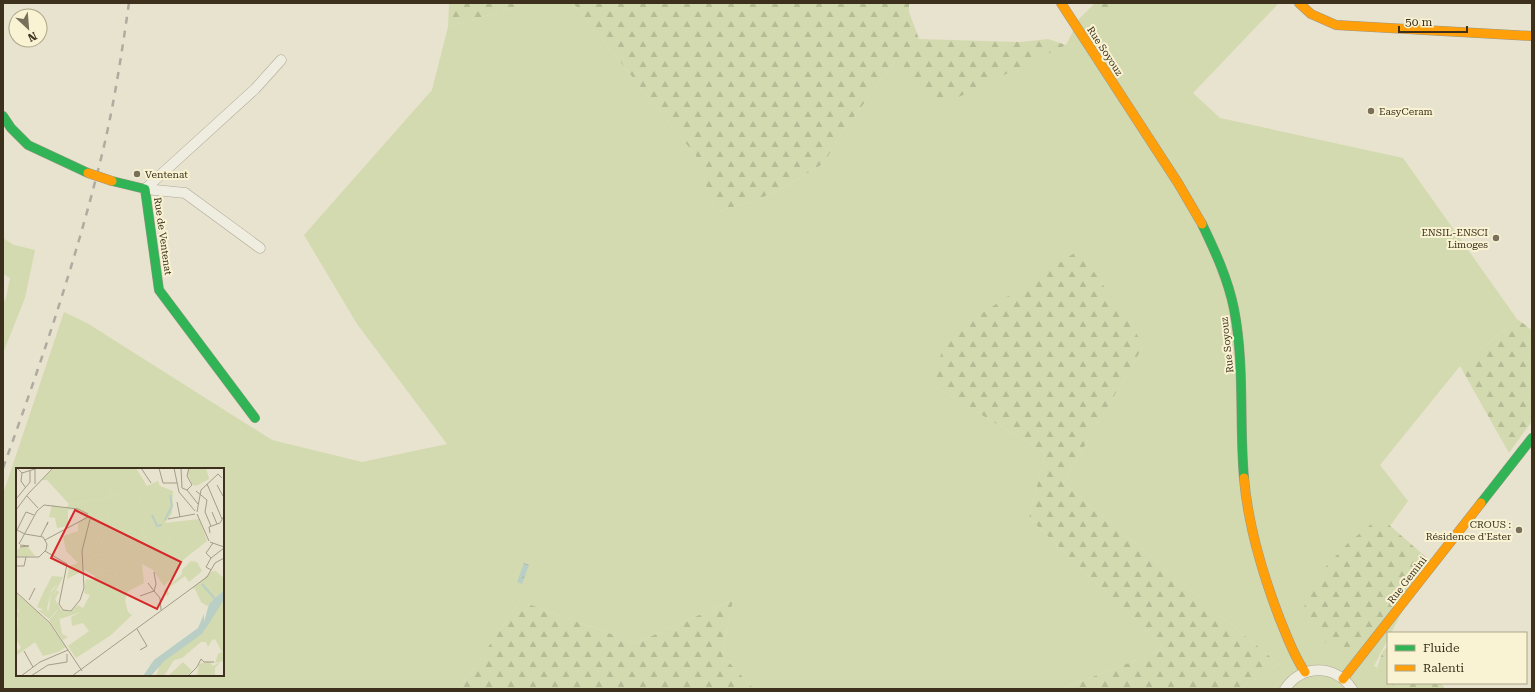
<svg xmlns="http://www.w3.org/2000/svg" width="1535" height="692" viewBox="0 0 1535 692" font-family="'Roboto Serif',serif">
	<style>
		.grass { fill: #d3daaf; fill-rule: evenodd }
		.forest { fill: url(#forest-firs) }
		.water { fill: url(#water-ripples) }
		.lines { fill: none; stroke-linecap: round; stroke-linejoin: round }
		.street-casing { stroke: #ada797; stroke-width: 11 }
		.fast-casing { stroke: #9d9786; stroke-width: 10 }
		.slow-casing { stroke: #9d9786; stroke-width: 10 }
		.street { stroke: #efece0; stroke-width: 10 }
		.fast { stroke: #30b455; stroke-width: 9 }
		.slow { stroke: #ff9f0a; stroke-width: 9 }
		.rail { stroke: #afaba0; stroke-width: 2.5; stroke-dasharray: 7 7; stroke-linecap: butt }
		.slow-bridge-casing { stroke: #9d9786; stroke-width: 10; stroke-linecap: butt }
		.slow-bridge { stroke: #ff9f0a; stroke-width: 9 }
		.poi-dot { fill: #796f5b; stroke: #f9f3d3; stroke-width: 1.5 }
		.labels { text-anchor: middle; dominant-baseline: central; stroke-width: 4; stroke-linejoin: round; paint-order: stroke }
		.street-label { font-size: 10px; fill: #3d311d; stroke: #f9f3d3 }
		.poi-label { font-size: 10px; fill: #3d311d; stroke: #f9f3d3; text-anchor: start }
		.inset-river { fill: none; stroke: #b9cec4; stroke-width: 2 }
		.inset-road { fill: none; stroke: #a49c87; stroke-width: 1 }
		.view { fill: #d62828; fill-opacity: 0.15; stroke: #d62828; stroke-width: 2 }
		.inset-edge { fill: none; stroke: #3d311d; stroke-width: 2 }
	</style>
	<defs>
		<pattern id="forest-firs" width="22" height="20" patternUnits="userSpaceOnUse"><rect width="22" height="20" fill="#d3daaf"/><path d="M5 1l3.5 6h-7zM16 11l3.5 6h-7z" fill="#b6bc96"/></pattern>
		<pattern id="water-ripples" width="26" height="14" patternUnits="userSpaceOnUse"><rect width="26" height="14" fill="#b9cec4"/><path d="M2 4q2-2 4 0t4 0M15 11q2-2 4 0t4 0" fill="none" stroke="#a0b1a8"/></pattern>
	</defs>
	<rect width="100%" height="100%" fill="#e8e3ce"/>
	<path class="grass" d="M 530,3 L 573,3 L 696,156 L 715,212 L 754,201 L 785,187 L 824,163 L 840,136 L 895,61 L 1066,45 L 1079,19 L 1095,3 L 1279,3 L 1193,93 L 1220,118 L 1403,158 L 1517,319 L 1460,366 L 1380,465 L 1408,501 L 1390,526 L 1429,560 L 1391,633 L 1388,633 L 1388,639 L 1374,666 L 1388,674 L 1388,683 L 1404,683 L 1415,689 L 1239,689 L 1279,664 L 1063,483 L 1144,345 L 935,387 L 1045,453 L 1029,518 L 1165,649 L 1061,689 L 754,689 L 722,655 L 733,600 L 636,643 L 520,601 L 459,689 L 3,689 L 3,494 L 64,312 L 87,323 L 272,440 L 362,462 L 447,444 L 357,324 L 304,235 L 432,90 L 448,27 ZM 17,469 L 223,469 L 223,675 L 17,675 Z
		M 3,238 L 14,245 L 35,250 L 25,298 L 3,353 L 3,304 L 6,298 L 10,278 L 3,274 Z"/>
	<path class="forest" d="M 449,3 L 530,3 L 448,27 Z
		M 573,3 L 909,3 L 909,12 L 919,39 L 1021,42 L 1048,39 L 1066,45 L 936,108 L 895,61 L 840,136 L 824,163 L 785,187 L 754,201 L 715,212 L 696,156 Z
		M 1097,3 L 1118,3 L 1106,13 Z
		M 1079,250 L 1144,345 L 1063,483 L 1279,664 L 1239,689 L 1061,689 L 1165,649 L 1029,518 L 1045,453 L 935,387 L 944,338 Z
		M 1517,319 L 1532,330 L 1532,421 L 1509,453 L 1460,366 Z
		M 1380,517 L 1429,560 C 1404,592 1380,626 1347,651 L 1326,643 L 1304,618 L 1305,599 L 1321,572 L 1348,543 Z
		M 733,600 L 722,655 L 754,689 L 459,689 L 520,601 L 636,643 Z
		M 1388,646 L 1388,681 L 1377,667 L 1383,651 Z
		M 1390,683 L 1441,683 L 1445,689 L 1398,689 Z"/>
	<path class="water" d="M 524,563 L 529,565 L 522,584 L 517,582 Z"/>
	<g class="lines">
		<defs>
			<path id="street" d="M 145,189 L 255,89 L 281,60
				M 145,189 L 185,193 L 260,248
				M 1285,689 C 1302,664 1335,664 1352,689"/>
			<path id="fast" d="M 3,116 L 11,128 L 28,145 L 88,173
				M 112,181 L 145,189 L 159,290 L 255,418
				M 1202,224 C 1215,251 1228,279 1234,309 C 1245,365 1239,422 1244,478
				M 1481,503 L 1532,438"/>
			<path id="slow" d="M 1061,3 L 1178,183 L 1202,224
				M 1299,3 L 1311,14 L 1336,25 L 1532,36
				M 1244,478 C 1248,526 1262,572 1279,617 C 1287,636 1293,655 1305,672
				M 1343,679 L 1481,503"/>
		</defs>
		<use href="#street" class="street-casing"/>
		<use href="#fast" class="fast-casing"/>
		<use href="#slow" class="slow-casing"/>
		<use href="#street" class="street"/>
		<use href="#fast" class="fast"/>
		<use href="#slow" class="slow"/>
		<path class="rail" d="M 3,468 C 41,363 78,255 104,146 C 115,99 122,51 129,3"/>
		<defs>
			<path id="slow-bridge" d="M 88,173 L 112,181"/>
		</defs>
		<use href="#slow-bridge" class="slow-bridge-casing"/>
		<use href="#slow-bridge" class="slow-bridge"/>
	</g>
	<g class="poi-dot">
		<circle cx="1371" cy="111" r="4"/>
		<circle cx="137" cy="174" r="4"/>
		<circle cx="1496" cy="238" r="4"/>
		<circle cx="1519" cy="530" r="4"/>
	</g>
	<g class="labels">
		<g class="street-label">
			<text transform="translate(1105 51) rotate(57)">Rue Soyouz</text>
			<text transform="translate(163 236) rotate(82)">Rue de Ventenat</text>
			<text transform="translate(1227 345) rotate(-96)">Rue Soyouz</text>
			<text transform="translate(1407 580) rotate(-52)">Rue Gemini</text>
		</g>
		<g class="poi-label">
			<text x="1379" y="111">EasyCeram</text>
			<text x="145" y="174">Ventenat</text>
			<text x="1488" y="232" text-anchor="end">ENSIL-ENSCI<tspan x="1488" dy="12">Limoges</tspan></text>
			<text x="1511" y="524" text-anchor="end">CROUS :<tspan x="1511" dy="12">Résidence d'Ester</tspan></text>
		</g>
	</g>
	<g transform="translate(16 468)">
		<rect width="208" height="208" fill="#e8e3ce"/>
		<path d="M 142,13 L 144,18 L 157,23 L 156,45 L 149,55 L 183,51 L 191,73 L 167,92 L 162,103 L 148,118 L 137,102 L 126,96 L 128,115 L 111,124 L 102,123 L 99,103 L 90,102 L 82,107 L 80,102 L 69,102 L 51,111 L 53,98 L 62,95 L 50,83 L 47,68 L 62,63 L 62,55 L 69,49 L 65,43 L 50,41 L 53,36 L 93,30 L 94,24 L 106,28 L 114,38 L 94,41 L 90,51 L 76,53 L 84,72 L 74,79 L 75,88 L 88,86 L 90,83 L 85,75 L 88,71 L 83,57 L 111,62 L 114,72 L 111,75 L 119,76 L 126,82 L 134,78 L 134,66 L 150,78 L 155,71 L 147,58 L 136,57 L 130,69 L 125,66 L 132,49 L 132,43 L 124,32 L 126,27 L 134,23 L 131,18 ZM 5,79 L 12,79 L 19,88 L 0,89 L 0,83 ZM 175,93 L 181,94 L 186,103 L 173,114 L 169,108 L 151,121 L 153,126 L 151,128 L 147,123 L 166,106 L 166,102 ZM 196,103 L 202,106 L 202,109 L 193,119 L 183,115 ZM 70,111 L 78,112 L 74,127 L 68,125 ZM 36,121 L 31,140 L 32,145 L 36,130 L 41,122 L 43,124 L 39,131 L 45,142 L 54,144 L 62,137 L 67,140 L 65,144 L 44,151 L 41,142 L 33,151 L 22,142 L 28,142 L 21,139 L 27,125 L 31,126 ZM 4,130 L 33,155 L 50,179 L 42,184 L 27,188 L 19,174 L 0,188 L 0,183 L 5,180 L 0,171 ZM 192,193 L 197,198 L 204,194 L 199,200 L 199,208 L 181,208 L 183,196 ZM 167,194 L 176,203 L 171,208 L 152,208 Z" fill="#d3daaf"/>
		<path d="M 38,0 L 120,0 L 134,23 L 126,27 L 124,32 L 132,43 L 132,49 L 125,66 L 130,69 L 136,57 L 147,58 L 155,71 L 150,78 L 134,66 L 134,78 L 126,82 L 119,76 L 111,75 L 114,72 L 110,62 L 83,57 L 88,71 L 85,75 L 90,83 L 88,86 L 75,88 L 74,79 L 84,72 L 75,52 L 90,51 L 94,41 L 113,37 L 106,28 L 94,24 L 93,30 L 53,36 L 31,12 L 26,12 ZM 173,0 L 190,0 L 193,11 L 180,18 L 176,16 L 172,7 ZM 36,37 L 52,41 L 52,58 L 41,60 L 39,50 L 33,49 ZM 197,101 L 208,110 L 208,122 L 191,138 L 185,134 L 179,121 L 176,120 L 183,115 L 193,119 L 202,109 ZM 69,102 L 80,102 L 82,107 L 90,102 L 99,103 L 102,123 L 111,124 L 109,133 L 112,144 L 116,147 L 95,167 L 60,190 L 52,178 L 73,163 L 67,155 L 56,158 L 55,149 L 65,144 L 73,129 L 79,108 ZM 36,108 L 47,109 L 36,130 L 32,146 L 35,125 L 42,116 L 31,126 L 27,125 ZM 0,125 L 25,147 L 21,153 L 5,138 L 1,143 L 10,156 L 0,148 ZM 208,132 L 208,193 L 199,195 L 202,186 L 206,184 L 199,171 L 196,172 L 196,149 ZM 42,142 L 46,166 L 52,169 L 47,172 L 33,152 Z" fill="#d3daaf"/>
		<path d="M 196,149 L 196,172 L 192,179 L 190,174 L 185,174 L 166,190 L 158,192 L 148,208 L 140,208 L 143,200 L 139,200 L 144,195 L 186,166 Z" fill="#d3daaf"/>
		<path d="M 208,122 L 208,132 L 186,166 L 148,193 L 135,208 L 127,208 L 138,192 L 182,160 L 188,146 L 188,154 L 193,136 Z" fill="#b9cec4"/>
		<path class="inset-river" d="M 136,47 L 141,58 L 146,57M 149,52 L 156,38 L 154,27M 186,116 L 199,131"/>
		<path class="inset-road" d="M 1,0 L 6,5 L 19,1M 125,0 L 135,15M 143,0 L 147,15 L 161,15M 158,0 L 163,24 L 179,43M 165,0 L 166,20 L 171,22M 173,0 L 171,8 L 176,17 L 171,22 L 182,36M 19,1 L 19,16M 6,5 L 5,13 L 9,19M 191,16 L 206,51M 201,17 L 207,28M 180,23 L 191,32 L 189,44 L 195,58M 11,28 L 22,40M 0,31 L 14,14 L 14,2M 161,34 L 164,49M 0,42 L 12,26 L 37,0M 181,44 L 185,22 L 202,6 L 206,10M 196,44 L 201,56M 181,46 L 193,73M 152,51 L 179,46M 194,65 L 193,59 L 204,55 L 208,48M 25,68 L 32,54 L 31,57M 29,72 L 72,49M 194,74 L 208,79M 3,76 L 21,43 L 28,37 L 62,41 L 72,46M 4,77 L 13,78 L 4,79M 29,83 L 51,96 L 43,136 L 47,142 L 55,143 L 64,132 L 68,120 L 66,83 L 74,51M 0,89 L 23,89 L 30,82 L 31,76 L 27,69 L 9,66 L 1,62 L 10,44 L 18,47M 195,90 L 190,85 L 197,75M 1,98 L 8,98 L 10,89M 195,102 L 190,99 L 195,90 L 208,80M 138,104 L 140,116 L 138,123 L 144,130 L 145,142M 0,124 L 34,155 L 66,203M 124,128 L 138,123 L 132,115M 13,132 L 19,120M 121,161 L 131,178 L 124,182M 8,183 L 17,199M 5,208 L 24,194 L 52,182M 15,208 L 32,197 L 51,194 L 51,186M 56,208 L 191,109 L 199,95 L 208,90M 172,208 L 181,199 L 185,191 L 188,194 L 198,194"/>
		<path class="view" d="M 59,42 L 165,94 L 141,141 L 35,90 Z"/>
		<rect width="208" height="208" class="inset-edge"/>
	</g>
	<rect width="1535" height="692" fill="none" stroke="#3d311d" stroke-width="8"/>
	<rect x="1387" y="632" width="140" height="52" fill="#f9f3d3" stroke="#aea58a"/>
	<rect x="1395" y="645" width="20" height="6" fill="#30b455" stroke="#aea58a"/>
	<text x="1423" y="652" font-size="12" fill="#3d311d">Fluide</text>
	<rect x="1395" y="665" width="20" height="6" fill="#ff9f0a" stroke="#aea58a"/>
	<text x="1423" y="672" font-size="12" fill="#3d311d">Ralenti</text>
	<g transform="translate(28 28) rotate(154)"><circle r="19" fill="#f9f3d3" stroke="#aea58a"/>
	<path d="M0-3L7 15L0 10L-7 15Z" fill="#796f5b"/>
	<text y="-6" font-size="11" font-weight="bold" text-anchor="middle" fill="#3d311d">N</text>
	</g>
	<path d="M1399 26v6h68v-6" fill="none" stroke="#3d311d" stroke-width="2"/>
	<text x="1405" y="26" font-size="12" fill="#3d311d" stroke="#f9f3d3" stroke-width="3" paint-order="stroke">50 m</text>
</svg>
